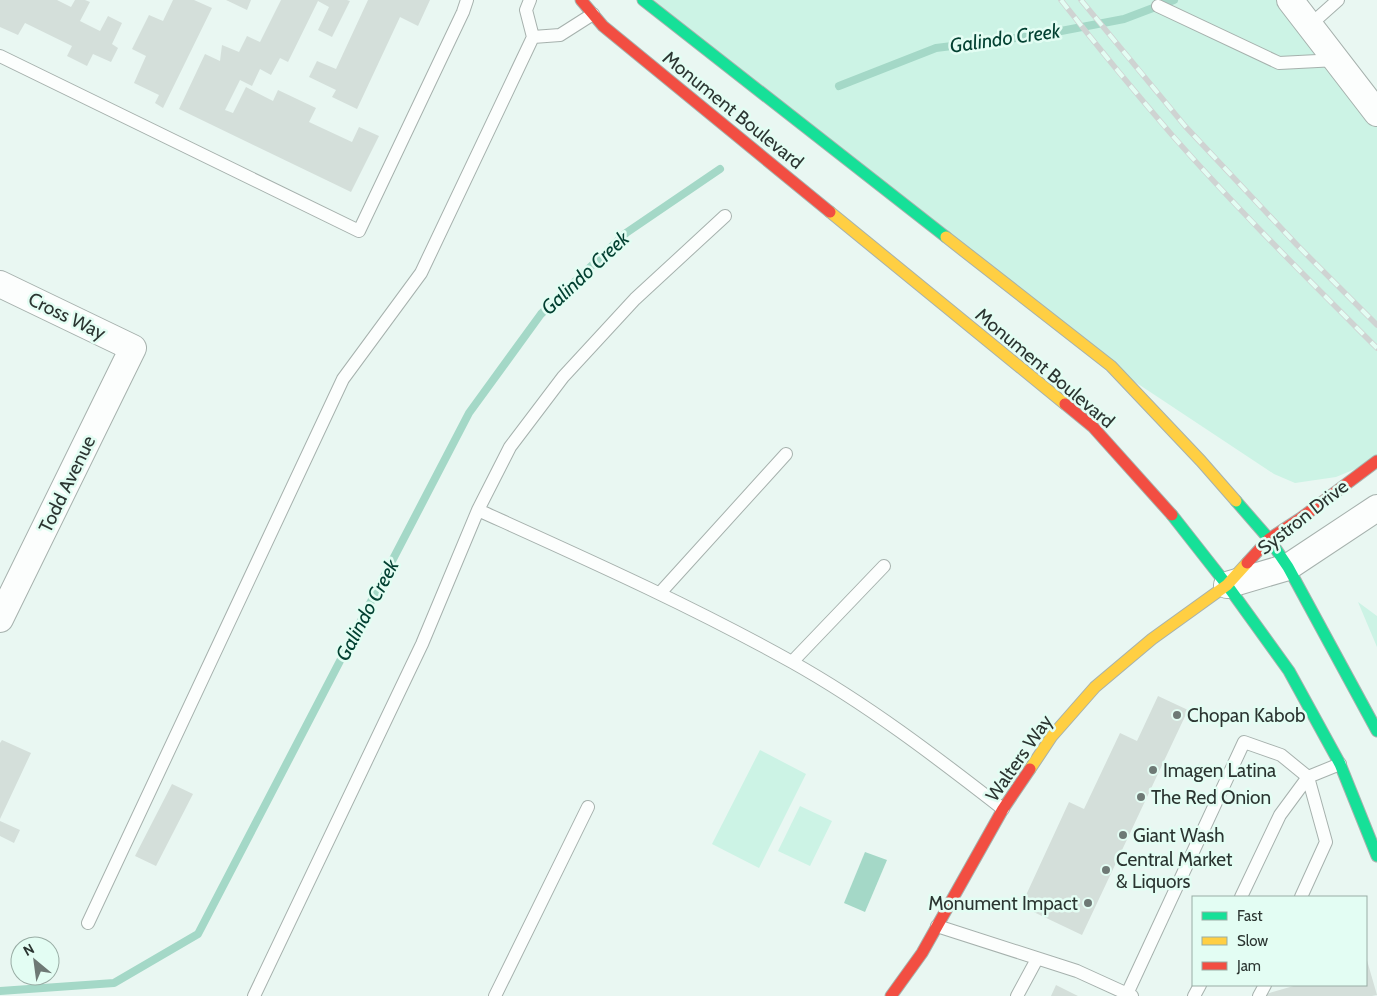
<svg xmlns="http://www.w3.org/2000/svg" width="1377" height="996" viewBox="0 0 1377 996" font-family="Cabin,sans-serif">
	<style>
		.green { fill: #ccf3e5 }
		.water { fill: #a4d8c7 }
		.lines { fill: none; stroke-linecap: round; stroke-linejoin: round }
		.stream { stroke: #a4d8c7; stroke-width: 8 }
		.building { fill: #d4dfda }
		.lane-casing { stroke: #a6b1ad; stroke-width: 14 }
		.street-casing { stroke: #a6b1ad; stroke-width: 28 }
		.fast-casing { stroke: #a6b1ad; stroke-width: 13 }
		.slow-casing { stroke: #a6b1ad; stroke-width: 13 }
		.jam-casing { stroke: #a6b1ad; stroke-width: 13 }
		.lane { stroke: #fcfefd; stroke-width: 12 }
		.street { stroke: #fcfefd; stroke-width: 26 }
		.fast { stroke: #16e098; stroke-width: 11 }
		.slow { stroke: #ffcf43; stroke-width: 11 }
		.jam { stroke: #f24e42; stroke-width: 11 }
		.rail-casing { stroke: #cfd3d2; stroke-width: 5.5 }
		.rail { stroke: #e3fdf3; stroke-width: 4; stroke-dasharray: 11; stroke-linecap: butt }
		.poi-dot { fill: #6e7975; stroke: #e3fdf3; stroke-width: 2 }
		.labels { text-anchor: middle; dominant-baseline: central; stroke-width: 5; stroke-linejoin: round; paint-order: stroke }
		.street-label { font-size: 19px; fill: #2b3531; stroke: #e3fdf3 }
		.poi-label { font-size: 19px; fill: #2b3531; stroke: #e3fdf3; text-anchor: start }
		.water-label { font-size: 20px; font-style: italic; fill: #034132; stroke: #e3fdf3 }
	</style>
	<rect width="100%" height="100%" fill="#e9f7f2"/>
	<path class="green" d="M 643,0 L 1290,0 L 1377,113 L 1377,460 L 1336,477 L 1295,483 L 1274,474 L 1111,366 Z
		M 1358,602 L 1377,616 L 1377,647 Z
		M 760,750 L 806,774 L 759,868 L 712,844 Z
		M 800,806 L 832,821 L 810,866 L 778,851 Z"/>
	<path class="water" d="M 865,852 L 887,860 L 865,912 L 844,903 Z"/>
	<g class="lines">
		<path class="stream" d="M 839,86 L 936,48 L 1040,35 L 1124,19 L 1174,0
			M 0,991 L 114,983 L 198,934 L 469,413 L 541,314 L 626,233 L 720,169"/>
	</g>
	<path class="building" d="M 0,0 L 57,0 L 71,7 L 75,0 L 85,0 L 90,2 L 80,21 L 100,31 L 108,16 L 122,23 L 112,44 L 118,48 L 111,62 L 93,54 L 87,66 L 67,56 L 72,46 L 25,23 L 18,35 L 0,27 Z
		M 173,0 L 194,0 L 212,8 L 163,108 L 155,103 L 159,95 L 134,83 L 146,56 L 132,49 L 149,15 L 163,21 Z
		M 226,0 L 251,0 L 247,10 Z
		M 281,0 L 347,0 L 350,1 L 332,37 L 318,30 L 329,7 L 318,1 L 288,62 L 280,58 L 271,75 L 260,69 L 252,86 L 240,80 L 225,110 L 233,113 L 246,87 L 273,101 L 278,90 L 316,108 L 309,122 L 352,142 L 359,127 L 379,136 L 351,192 L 179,109 L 205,54 L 220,61 L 222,45 L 239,52 L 247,36 L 260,42 Z
		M 368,0 L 430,0 L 418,26 L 400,17 L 357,109 L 332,97 L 336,90 L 309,77 L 317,61 L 336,69 Z
		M 1158,696 L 1188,710 L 1082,935 L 1021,906 L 1069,802 L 1084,809 L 1120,733 L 1137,741 Z
		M 2,740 L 31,753 L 0,819 L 0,743 Z
		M 172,784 L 193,794 L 156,866 L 135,856 Z
		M 0,821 L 20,830 L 14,843 L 0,836 Z
		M 1366,957 L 1377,995 L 1372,996 L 1267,996 L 1266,994 L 1297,985 L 1366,985 Z
		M 1056,985 L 1078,996 L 1051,996 Z"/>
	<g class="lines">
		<defs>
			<path id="lane" d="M 530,0 L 526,10 L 533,37 L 560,35 L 593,14
				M 1158,6 L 1279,63 L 1337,60
				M 1310,25 L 1338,0
				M 0,56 L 359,231 L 463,12 L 467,0
				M 478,510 C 584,558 690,605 792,662 C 867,704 935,756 1003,809
				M 660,593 L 786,454
				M 792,662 L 884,566
				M 1241,897 L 1280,815 L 1308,777 L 1340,764
				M 88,923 L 343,379 L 421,273 L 533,37
				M 937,926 L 1077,971 L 1132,996
				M 1127,994 L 1244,742 L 1281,755 L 1308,777 L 1326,842 L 1301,897
				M 254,996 L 422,644 L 478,510 L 510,447 L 563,377 L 635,299 L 725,216
				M 495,996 L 588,807
				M 1017,996 L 1037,959
				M 1194,996 L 1200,985
				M 1259,996 L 1265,985"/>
			<path id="street" d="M 1290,0 L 1377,113
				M 0,284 L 133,348 L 0,619
				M 1227,585 L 1288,567 L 1377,508"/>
			<path id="fast" d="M 643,0 L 946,237
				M 1236,501 L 1269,539 L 1288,567 L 1377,731
				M 1172,515 L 1227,585 L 1289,671 L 1340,764 L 1377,856"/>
			<path id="slow" d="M 830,212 L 1065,404
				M 946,237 L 1111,366 L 1201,461 L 1236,501
				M 1030,769 L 1052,736 L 1095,687 L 1152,639 L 1227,585 L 1247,563"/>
			<path id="jam" d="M 581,0 L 603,26 L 830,212
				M 1065,404 L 1093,427 L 1172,515
				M 1247,563 L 1269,539 L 1301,518 L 1377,461
				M 891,996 L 922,953 L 1003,809 L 1030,769"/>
		</defs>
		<use href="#lane" class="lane-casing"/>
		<use href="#street" class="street-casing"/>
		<use href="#fast" class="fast-casing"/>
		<use href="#slow" class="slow-casing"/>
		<use href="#jam" class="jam-casing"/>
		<use href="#lane" class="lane"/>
		<use href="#street" class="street"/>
		<use href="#fast" class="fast"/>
		<use href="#slow" class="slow"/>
		<use href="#jam" class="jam"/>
		<defs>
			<path id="rail" d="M 1061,0 C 1097,46 1134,91 1172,135 C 1237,209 1308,279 1377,348
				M 1081,0 L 1185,126 L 1297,245 L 1377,325"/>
		</defs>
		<use href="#rail" class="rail-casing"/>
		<use href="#rail" class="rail"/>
	</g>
	<g class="poi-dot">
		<circle cx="1177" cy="715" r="5"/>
		<circle cx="1153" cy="770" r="5"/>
		<circle cx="1141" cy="797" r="5"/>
		<circle cx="1123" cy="835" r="5"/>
		<circle cx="1106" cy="870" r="5"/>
		<circle cx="1088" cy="903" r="5"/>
	</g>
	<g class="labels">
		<g class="street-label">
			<text transform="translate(733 110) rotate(39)">Monument Boulevard</text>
			<text transform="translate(67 316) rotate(26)">Cross Way</text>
			<text transform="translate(1045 368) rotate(40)">Monument Boulevard</text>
			<text transform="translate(67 484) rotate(-64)">Todd Avenue</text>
			<text transform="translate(1303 517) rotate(-38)">Systron Drive</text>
			<text transform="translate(1019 758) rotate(-55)">Walters Way</text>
		</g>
		<g class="poi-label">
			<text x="1187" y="715">Chopan Kabob</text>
			<text x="1163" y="770">Imagen Latina</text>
			<text x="1151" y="797">The Red Onion</text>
			<text x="1133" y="835">Giant Wash</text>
			<text x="1116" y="859">Central Market<tspan x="1116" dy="22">&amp; Liquors</tspan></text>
			<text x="1078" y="903" text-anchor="end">Monument Impact</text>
		</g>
		<g class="water-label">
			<text transform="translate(1005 38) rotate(-8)">Galindo Creek</text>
			<text transform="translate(585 273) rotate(-43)">Galindo Creek</text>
			<text transform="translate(367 610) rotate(-62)">Galindo Creek</text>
		</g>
	</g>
	<rect x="1192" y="896" width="175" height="90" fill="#e3fdf3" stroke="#99ada5"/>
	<rect x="1202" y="912" width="25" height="8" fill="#16e098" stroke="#99ada5"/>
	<text x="1237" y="921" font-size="15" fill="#2b3531">Fast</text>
	<rect x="1202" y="937" width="25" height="8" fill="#ffcf43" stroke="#99ada5"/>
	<text x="1237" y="946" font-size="15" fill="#2b3531">Slow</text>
	<rect x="1202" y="962" width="25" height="8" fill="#f24e42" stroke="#99ada5"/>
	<text x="1237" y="971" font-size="15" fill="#2b3531">Jam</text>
	<g transform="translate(35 961) rotate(331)"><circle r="24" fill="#e3fdf3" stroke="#99ada5"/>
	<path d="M0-4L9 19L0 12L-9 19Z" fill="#6e7975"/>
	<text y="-8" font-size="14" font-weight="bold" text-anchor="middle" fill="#2b3531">N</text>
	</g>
</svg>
